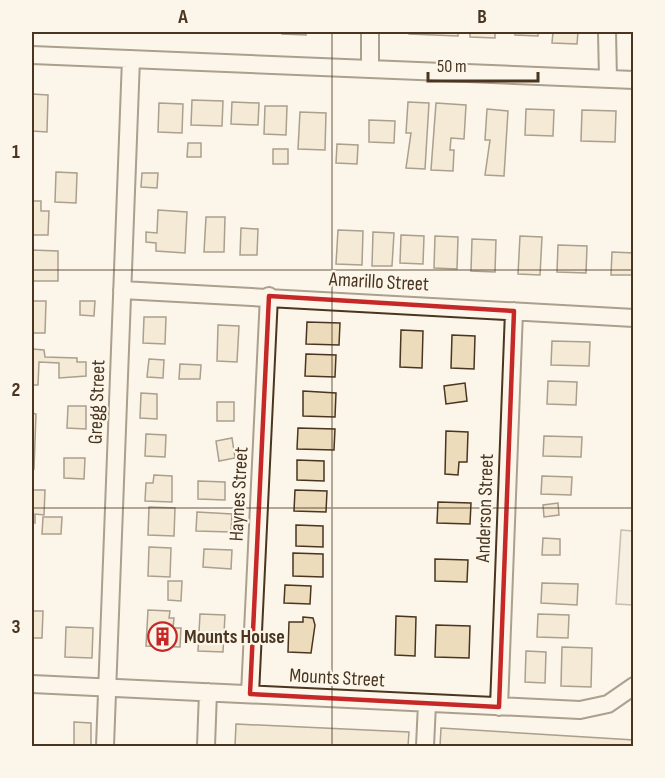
<svg xmlns="http://www.w3.org/2000/svg" width="665" height="778" viewBox="0 0 665 778" font-family="'Sofia Sans Condensed',sans-serif">
	<style>
		.green { fill: #ede6d9; stroke: #887966; stroke-width: 1.5 }
		.building { fill: #ecdcbc; stroke: #4a3520; stroke-width: 1.5 }
		.lines { fill: none; stroke-linecap: round; stroke-linejoin: round }
		.minor-casing { stroke: #4a3520; stroke-width: 20 }
		.minor { stroke: #fbf6e9; stroke-width: 16 }
		.marked { fill: none; stroke: #c62828; stroke-width: 4.5; stroke-linejoin: round }
		.grid { fill: none; stroke: #4a3520; stroke-width: 1.5; stroke-opacity: 0.55 }
		.labels { text-anchor: middle; dominant-baseline: central; stroke-width: 4.5; stroke-linejoin: round; paint-order: stroke }
		.street-label { font-size: 20px; fill: #4a3520; stroke: #fbf6e9 }
		.poi-label { font-size: 20px; font-weight: bold; fill: #4a3520; stroke: #fbf6e9; text-anchor: start }
		.neatline { fill: none; stroke: #4a3520; stroke-width: 2 }
		.grid-label { font-size: 20px; text-anchor: middle; font-weight: bold; fill: #4a3520 }
	</style>
	<rect width="100%" height="100%" fill="#fbf6e9"/>
	<path class="green" d="M 621,530 L 633,531 L 633,605 L 616,604 Z"/>
	<path class="building" d="M 282,32 L 306,32 L 306,35 L 282,34 Z
		M 409,32 L 458,32 L 458,36 L 409,34 Z
		M 470,32 L 495,32 L 495,38 L 470,37 Z
		M 515,32 L 538,32 L 538,36 L 515,35 Z
		M 553,32 L 578,32 L 577,44 L 552,43 Z
		M 32,94 L 48,95 L 47,132 L 32,131 Z
		M 192,100 L 223,101 L 222,126 L 191,125 Z
		M 232,102 L 259,103 L 258,125 L 231,124 Z
		M 408,102 L 429,103 L 425,169 L 406,168 L 411,133 L 406,133 Z
		M 159,103 L 183,104 L 182,133 L 158,132 Z
		M 436,103 L 466,105 L 464,139 L 451,138 L 450,150 L 454,150 L 453,171 L 431,170 Z
		M 265,106 L 287,106 L 286,135 L 264,134 Z
		M 487,109 L 508,111 L 504,176 L 485,175 L 490,140 L 485,140 Z
		M 526,109 L 554,110 L 553,136 L 525,135 Z
		M 582,110 L 616,111 L 615,142 L 581,141 Z
		M 300,112 L 326,113 L 325,150 L 298,149 Z
		M 369,120 L 395,121 L 394,143 L 369,142 Z
		M 188,143 L 201,143 L 201,157 L 187,157 Z
		M 337,144 L 358,145 L 357,164 L 336,163 Z
		M 273,149 L 288,149 L 288,164 L 273,164 Z
		M 56,172 L 77,173 L 76,203 L 55,202 Z
		M 142,173 L 158,173 L 157,188 L 141,187 Z
		M 32,201 L 41,201 L 41,211 L 49,211 L 48,235 L 32,235 Z
		M 158,210 L 187,212 L 185,253 L 156,251 L 156,243 L 146,242 L 146,232 L 157,233 Z
		M 206,217 L 225,217 L 224,252 L 204,252 Z
		M 241,228 L 258,229 L 257,255 L 240,255 Z
		M 338,230 L 363,231 L 362,265 L 336,264 Z
		M 373,232 L 394,233 L 392,266 L 372,266 Z
		M 401,235 L 424,236 L 423,264 L 400,263 Z
		M 435,236 L 458,237 L 457,269 L 434,268 Z
		M 520,236 L 542,237 L 540,275 L 518,274 Z
		M 472,239 L 496,240 L 495,272 L 471,271 Z
		M 558,245 L 587,246 L 586,273 L 557,272 Z
		M 32,250 L 58,251 L 58,281 L 32,281 Z
		M 612,252 L 634,253 L 634,275 L 611,275 Z
		M 32,301 L 46,301 L 45,333 L 32,333 Z
		M 80,301 L 95,301 L 94,316 L 80,315 Z
		M 144,317 L 166,317 L 165,344 L 143,343 Z
		M 307,322 L 340,323 L 339,345 L 306,344 Z
		M 218,325 L 239,326 L 237,362 L 217,361 Z
		M 401,330 L 423,331 L 422,368 L 400,367 Z
		M 452,335 L 475,336 L 474,369 L 451,368 Z
		M 552,341 L 590,342 L 589,366 L 551,365 Z
		M 32,349 L 44,350 L 45,357 L 77,358 L 77,362 L 86,362 L 86,376 L 59,378 L 59,363 L 39,362 L 38,385 L 32,385 Z
		M 306,354 L 336,355 L 335,377 L 305,376 Z
		M 149,359 L 164,360 L 163,378 L 147,377 Z
		M 180,364 L 201,365 L 200,379 L 179,379 Z
		M 548,381 L 577,382 L 576,405 L 547,404 Z
		M 465,383 L 467,401 L 446,404 L 444,386 Z
		M 303,391 L 336,393 L 335,417 L 303,416 Z
		M 141,393 L 157,394 L 157,419 L 140,418 Z
		M 217,402 L 234,402 L 234,421 L 217,421 Z
		M 68,406 L 86,406 L 86,429 L 67,428 Z
		M 32,413 L 36,414 L 34,469 L 32,469 Z
		M 298,428 L 335,429 L 334,450 L 297,449 Z
		M 446,431 L 468,432 L 467,462 L 459,462 L 458,475 L 445,474 Z
		M 146,434 L 166,435 L 165,457 L 145,456 Z
		M 544,436 L 582,437 L 581,457 L 543,456 Z
		M 232,438 L 235,458 L 219,461 L 216,441 Z
		M 64,458 L 85,458 L 84,479 L 64,478 Z
		M 297,460 L 324,461 L 324,481 L 297,480 Z
		M 154,475 L 172,476 L 172,502 L 145,501 L 146,483 L 153,483 Z
		M 542,476 L 572,477 L 571,495 L 541,494 Z
		M 198,481 L 225,482 L 225,500 L 198,499 Z
		M 32,490 L 45,490 L 44,515 L 35,514 L 35,523 L 32,522 Z
		M 295,490 L 327,491 L 326,512 L 294,511 Z
		M 438,502 L 471,503 L 470,524 L 437,523 Z
		M 558,503 L 559,515 L 544,517 L 543,505 Z
		M 149,507 L 175,508 L 174,536 L 148,535 Z
		M 197,512 L 232,514 L 231,532 L 196,531 Z
		M 43,517 L 62,517 L 61,534 L 42,534 Z
		M 296,525 L 323,526 L 323,547 L 296,546 Z
		M 543,538 L 560,539 L 560,555 L 542,555 Z
		M 149,547 L 171,548 L 170,577 L 148,576 Z
		M 204,549 L 232,550 L 231,569 L 203,567 Z
		M 293,553 L 323,554 L 323,577 L 293,576 Z
		M 435,559 L 468,560 L 467,582 L 435,581 Z
		M 168,581 L 182,581 L 181,601 L 168,600 Z
		M 542,583 L 578,584 L 577,605 L 541,603 Z
		M 285,585 L 311,586 L 310,604 L 284,603 Z
		M 148,610 L 170,611 L 169,618 L 174,618 L 173,628 L 181,628 L 180,647 L 146,646 Z
		M 32,611 L 43,611 L 42,638 L 32,638 Z
		M 200,614 L 225,615 L 223,652 L 198,651 Z
		M 538,614 L 569,615 L 568,638 L 537,637 Z
		M 396,616 L 416,617 L 415,656 L 395,655 Z
		M 303,617 L 313,618 L 315,625 L 311,653 L 288,652 L 289,622 L 303,622 Z
		M 436,625 L 470,626 L 469,658 L 435,657 Z
		M 66,627 L 93,628 L 92,658 L 65,657 Z
		M 562,647 L 592,648 L 591,687 L 561,686 Z
		M 526,651 L 546,652 L 545,683 L 525,682 Z
		M 74,722 L 91,723 L 91,746 L 74,746 Z
		M 236,724 L 409,732 L 408,746 L 235,746 Z
		M 441,728 L 634,740 L 634,746 L 440,746 Z"/>
	<g class="lines">
		<defs>
			<path id="minor" d="M 607,32 L 608,79
				M 32,55 L 634,80
				M 370,69 L 370,32
				M 122,290 L 634,318
				M 32,684 L 580,710 L 608,704 L 634,686
				M 250,694 L 269,296
				M 499,707 L 514,311
				M 105,746 L 131,59
				M 206,746 L 208,692
				M 425,746 L 427,704"/>
		</defs>
		<use href="#minor" class="minor-casing"/>
		<use href="#minor" class="minor"/>
	</g>
	<path d="M0 0H665V778H0ZM 269,296 L 514,311 L 499,707 L 250,694 Z" fill="#fbf6e9" fill-opacity=".55" fill-rule="evenodd"/>
	<path class="marked" d="M 269,296 L 514,311 L 499,707 L 250,694 Z"/>
	<path class="grid" d="M 332,32 L 332,746M 32,270 L 634,270M 32,508 L 634,508"/>
	<defs>
		<symbol id="building-ring" viewBox="-11 -11 22 22"><circle r="9.5" fill="#fbf6e9" stroke="#c62828" stroke-width="1.5"/><path d="M-4-6H4V6H1V3H-1V6H-4ZM-2.5-4.3h1.7v1.8h-1.7ZM.8-4.3h1.7v1.8H.8ZM-2.5-1h1.7V.8h-1.7ZM.8-1h1.7V.8H.8Z" fill="#c62828"/></symbol>
	</defs>
	<g fill-rule="evenodd">
		<use href="#building-ring" x="146" y="620" width="33" height="33"/>
	</g>
	<g class="labels">
		<g class="street-label">
			<text transform="translate(379 282) rotate(3)">Amarillo Street</text>
			<text transform="translate(97 402) rotate(-88)">Gregg Street</text>
			<text transform="translate(239 494) rotate(-87)">Haynes Street</text>
			<text transform="translate(485 508) rotate(-88)">Anderson Street</text>
			<text transform="translate(337 678) rotate(3)">Mounts Street</text>
		</g>
		<g class="poi-label">
			<text x="184" y="637">Mounts House</text>
		</g>
	</g>
	<rect width="665" height="778" fill="none" stroke="#fbf6e9" stroke-width="66"/>
	<path d="M428 72v9h110v-9" fill="none" stroke="#4a3520" stroke-width="3"/>
	<text x="437" y="72" font-size="18" fill="#4a3520" stroke="#fbf6e9" stroke-width="4.5" paint-order="stroke">50 m</text>
	<rect x="33" y="33" width="599" height="712" class="neatline"/>
	<g class="grid-label">
		<text x="183" y="23">A</text>
		<text x="482" y="23">B</text>
		<text x="16" y="158">1</text>
		<text x="16" y="396">2</text>
		<text x="16" y="633">3</text>
	</g>
</svg>
